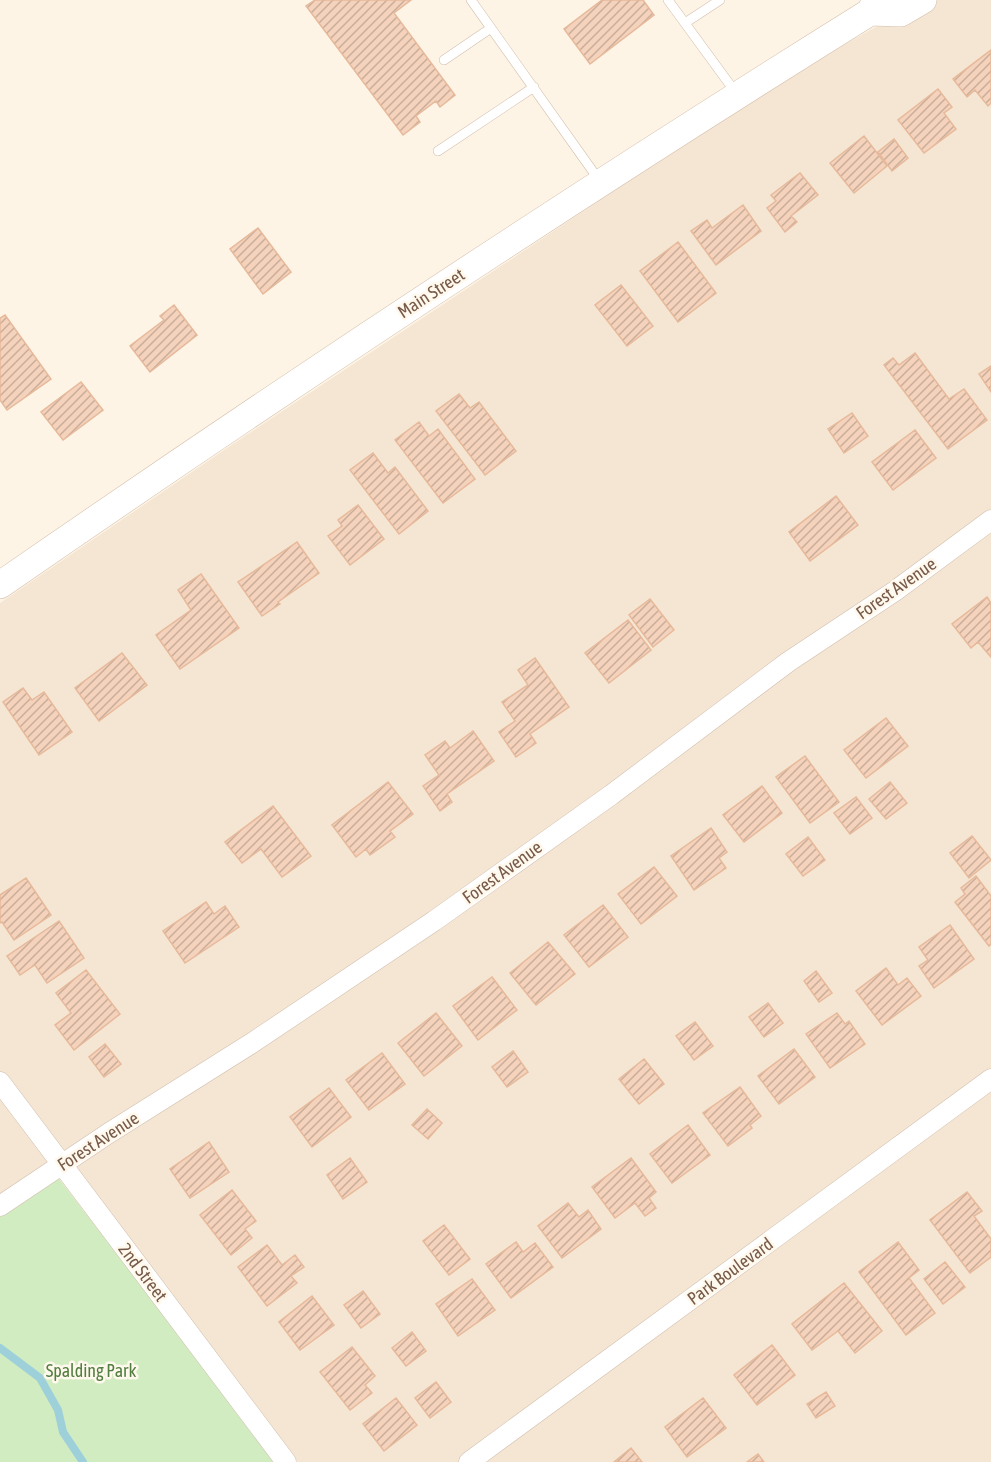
<svg xmlns="http://www.w3.org/2000/svg" width="991" height="1462" viewBox="0 0 991 1462" font-family="'Asap Condensed',sans-serif">
	<style>
		.residential { fill: #f5e6d3 }
		.green { fill: #d2ecc2 }
		.lines { fill: none; stroke-linecap: round; stroke-linejoin: round }
		.stream { stroke: #9ed0da; stroke-width: 8 }
		.building { fill: url(#building-hatch); stroke: #e7b99b; stroke-width: 1.5 }
		.lane-casing { stroke: #d1bead; stroke-width: 10 }
		.street-casing { stroke: #d1bead; stroke-width: 21 }
		.secondary-casing { stroke: #d4beaa; stroke-width: 28 }
		.lane { stroke: #fff; stroke-width: 9 }
		.street { stroke: #fff; stroke-width: 20 }
		.secondary { stroke: #fff; stroke-width: 27 }
		.labels { text-anchor: middle; dominant-baseline: central; stroke-width: 5; stroke-linejoin: round; paint-order: stroke }
		.street-label { font-size: 18px; fill: #775a49; stroke: #fff8ec }
		.park-label { font-size: 18px; fill: #517e40; stroke: #fff8ec }
	</style>
	<defs>
		<pattern id="building-hatch" width="6" height="6" patternUnits="userSpaceOnUse" patternTransform="scale(1.5)"><rect width="6" height="6" fill="#f4d2bb"/><path d="M-1 1l2-2M0 6l6-6M5 7l2-2" fill="none" stroke="#caad9a"/></pattern>
	</defs>
	<rect width="100%" height="100%" fill="#fdf4e5"/>
	<path class="residential" d="M 923,0 L 991,0 L 991,1462 L 298,1462 L 0,1072 L 0,603 L 230,446 L 611,193 L 821,58 Z
		M 0,1098 L 49,1162 L 0,1195 Z"/>
	<path class="green" d="M 57,1176 L 276,1462 L 0,1462 L 0,1215 Z"/>
	<g class="lines">
		<path class="stream" d="M 0,1348 L 40,1378 L 58,1410 L 63,1432 L 83,1462"/>
	</g>
	<path class="building" d="M 315,0 L 411,0 L 394,13 L 455,95 L 440,107 L 436,101 L 416,116 L 420,122 L 403,135 L 306,6 Z
		M 602,0 L 643,0 L 654,15 L 590,64 L 564,29 Z
		M 991,50 L 991,103 L 988,106 L 975,90 L 967,97 L 953,79 Z
		M 938,89 L 952,107 L 944,113 L 956,129 L 924,153 L 898,120 Z
		M 864,136 L 887,166 L 854,193 L 830,163 Z
		M 894,139 L 908,158 L 892,171 L 878,152 Z
		M 800,173 L 818,195 L 791,216 L 797,222 L 785,232 L 767,208 L 776,201 L 771,195 Z
		M 743,205 L 761,231 L 716,265 L 691,231 L 707,220 L 712,228 Z
		M 258,228 L 291,272 L 263,294 L 230,249 Z
		M 678,242 L 716,293 L 678,322 L 640,271 Z
		M 621,285 L 653,326 L 627,346 L 595,305 Z
		M 174,305 L 197,335 L 150,372 L 130,346 L 164,320 L 160,316 Z
		M 5,315 L 51,379 L 7,410 L 0,400 L 0,318 Z
		M 915,353 L 949,399 L 964,389 L 987,420 L 948,449 L 884,365 L 893,358 L 899,365 Z
		M 991,366 L 991,392 L 979,374 Z
		M 81,382 L 103,410 L 63,440 L 41,412 Z
		M 459,394 L 470,408 L 479,402 L 516,451 L 485,475 L 436,411 Z
		M 852,413 L 868,436 L 844,453 L 828,429 Z
		M 419,422 L 429,436 L 438,429 L 475,479 L 443,503 L 395,440 Z
		M 915,430 L 936,458 L 893,490 L 872,462 Z
		M 373,453 L 388,473 L 395,467 L 428,511 L 399,534 L 350,470 Z
		M 836,496 L 858,525 L 810,561 L 789,532 Z
		M 358,505 L 384,539 L 350,565 L 328,536 L 342,526 L 338,520 Z
		M 297,542 L 319,573 L 278,602 L 280,604 L 262,616 L 238,582 Z
		M 201,574 L 239,628 L 180,669 L 156,635 L 191,610 L 178,590 Z
		M 987,597 L 991,603 L 991,657 L 978,642 L 971,648 L 952,624 Z
		M 650,599 L 674,630 L 653,647 L 629,615 Z
		M 628,620 L 651,650 L 609,683 L 585,653 Z
		M 122,653 L 147,685 L 99,721 L 75,688 Z
		M 535,658 L 569,707 L 530,734 L 536,743 L 516,757 L 499,732 L 515,721 L 502,702 L 528,685 L 518,670 Z
		M 23,688 L 32,700 L 44,692 L 72,732 L 39,755 L 3,702 Z
		M 886,718 L 908,746 L 866,778 L 844,750 Z
		M 473,731 L 494,761 L 447,794 L 452,802 L 440,811 L 423,786 L 439,775 L 425,755 L 445,741 L 450,748 Z
		M 805,756 L 839,802 L 810,823 L 776,777 Z
		M 388,782 L 413,814 L 390,831 L 395,837 L 370,855 L 366,849 L 356,857 L 332,825 Z
		M 890,782 L 907,803 L 886,819 L 869,799 Z
		M 762,786 L 782,813 L 744,842 L 723,815 Z
		M 856,797 L 872,818 L 850,834 L 834,813 Z
		M 273,806 L 311,856 L 282,877 L 261,849 L 242,863 L 225,842 Z
		M 711,828 L 727,852 L 719,858 L 726,868 L 694,890 L 671,856 Z
		M 972,836 L 991,860 L 969,878 L 950,853 Z
		M 808,837 L 825,860 L 803,876 L 786,854 Z
		M 654,867 L 677,896 L 641,924 L 618,894 Z
		M 976,876 L 991,896 L 991,944 L 989,946 L 955,902 L 965,894 L 961,888 Z
		M 26,878 L 51,915 L 14,940 L 2,922 L 0,923 L 0,895 Z
		M 206,902 L 214,914 L 225,906 L 239,927 L 185,963 L 163,931 Z
		M 603,905 L 628,937 L 589,967 L 564,935 Z
		M 59,921 L 84,958 L 47,983 L 35,965 L 20,975 L 7,956 Z
		M 950,925 L 974,959 L 934,988 L 919,966 L 928,960 L 919,947 Z
		M 548,942 L 575,974 L 536,1005 L 510,973 Z
		M 886,968 L 898,985 L 907,978 L 921,996 L 882,1025 L 856,991 Z
		M 86,970 L 120,1014 L 74,1050 L 55,1025 L 71,1013 L 56,993 Z
		M 816,971 L 832,993 L 819,1002 L 804,981 Z
		M 492,977 L 517,1010 L 478,1040 L 453,1006 Z
		M 768,1003 L 783,1023 L 764,1037 L 749,1017 Z
		M 436,1013 L 462,1046 L 424,1076 L 398,1043 Z
		M 837,1013 L 845,1024 L 849,1021 L 865,1044 L 830,1068 L 806,1034 Z
		M 695,1022 L 713,1046 L 694,1060 L 676,1036 Z
		M 105,1044 L 121,1064 L 104,1077 L 89,1057 Z
		M 794,1049 L 815,1077 L 779,1104 L 758,1076 Z
		M 513,1051 L 528,1072 L 507,1087 L 492,1067 Z
		M 382,1053 L 405,1084 L 369,1110 L 346,1080 Z
		M 644,1059 L 664,1084 L 639,1104 L 619,1079 Z
		M 740,1087 L 761,1116 L 750,1125 L 752,1128 L 728,1146 L 703,1113 Z
		M 329,1088 L 351,1117 L 312,1147 L 290,1117 Z
		M 427,1109 L 442,1123 L 428,1139 L 412,1125 Z
		M 688,1125 L 710,1155 L 672,1183 L 650,1154 Z
		M 209,1142 L 229,1172 L 190,1198 L 170,1169 Z
		M 350,1158 L 367,1182 L 343,1199 L 327,1175 Z
		M 631,1158 L 656,1192 L 649,1198 L 656,1208 L 645,1216 L 635,1203 L 615,1218 L 592,1187 Z
		M 232,1190 L 256,1221 L 245,1229 L 252,1238 L 231,1255 L 200,1215 Z
		M 967,1192 L 982,1211 L 974,1216 L 991,1239 L 991,1257 L 970,1273 L 930,1220 Z
		M 568,1203 L 579,1217 L 588,1210 L 601,1229 L 562,1258 L 538,1226 Z
		M 444,1225 L 470,1259 L 449,1275 L 423,1241 Z
		M 516,1242 L 523,1252 L 535,1243 L 553,1267 L 511,1298 L 486,1264 Z
		M 898,1242 L 919,1270 L 909,1278 L 935,1313 L 906,1335 L 859,1272 Z
		M 267,1245 L 282,1265 L 295,1255 L 304,1267 L 291,1276 L 297,1283 L 267,1306 L 238,1267 Z
		M 945,1262 L 965,1287 L 943,1304 L 924,1279 Z
		M 472,1279 L 495,1310 L 458,1336 L 436,1304 Z
		M 844,1283 L 882,1331 L 855,1353 L 838,1331 L 812,1350 L 792,1324 Z
		M 363,1291 L 380,1314 L 361,1328 L 344,1305 Z
		M 312,1296 L 334,1325 L 300,1350 L 279,1322 Z
		M 412,1332 L 426,1351 L 406,1366 L 392,1348 Z
		M 772,1345 L 795,1375 L 757,1405 L 734,1375 Z
		M 352,1347 L 375,1376 L 365,1385 L 372,1393 L 350,1410 L 320,1372 Z
		M 436,1382 L 451,1402 L 430,1418 L 415,1398 Z
		M 826,1392 L 835,1406 L 816,1418 L 807,1404 Z
		M 396,1398 L 417,1425 L 384,1451 L 363,1424 Z
		M 703,1398 L 726,1428 L 687,1457 L 665,1427 Z
		M 631,1448 L 642,1462 L 614,1462 Z
		M 758,1454 L 764,1462 L 747,1462 Z"/>
	<g class="lines">
		<defs>
			<path id="lane" d="M 471,0 L 599,180
				M 668,0 L 736,93
				M 685,23 L 720,0
				M 444,60 L 491,28
				M 438,151 L 534,87"/>
			<path id="street" d="M 0,1082 L 286,1462
				M 0,1206 L 109,1133 L 252,1043 L 434,921 L 611,795 L 788,662 L 895,591 L 991,520
				M 469,1462 L 991,1079"/>
			<path id="secondary" d="M 870,12 L 901,13 L 923,0
				M 0,585 C 286,387 575,196 870,12 L 876,0"/>
		</defs>
		<use href="#lane" class="lane-casing"/>
		<use href="#street" class="street-casing"/>
		<use href="#secondary" class="secondary-casing"/>
		<use href="#lane" class="lane"/>
		<use href="#street" class="street"/>
		<use href="#secondary" class="secondary"/>
	</g>
	<g class="labels">
		<g class="street-label">
			<text transform="translate(431 293) rotate(-33)">Main Street</text>
			<text transform="translate(896 588) rotate(-35)">Forest Avenue</text>
			<text transform="translate(502 872) rotate(-36)">Forest Avenue</text>
			<text transform="translate(98 1141) rotate(-33)">Forest Avenue</text>
			<text transform="translate(730 1271) rotate(-36)">Park Boulevard</text>
			<text transform="translate(143 1272) rotate(53)">2nd Street</text>
		</g>
		<g class="park-label">
			<text x="91" y="1370">Spalding Park</text>
		</g>
	</g>
</svg>
